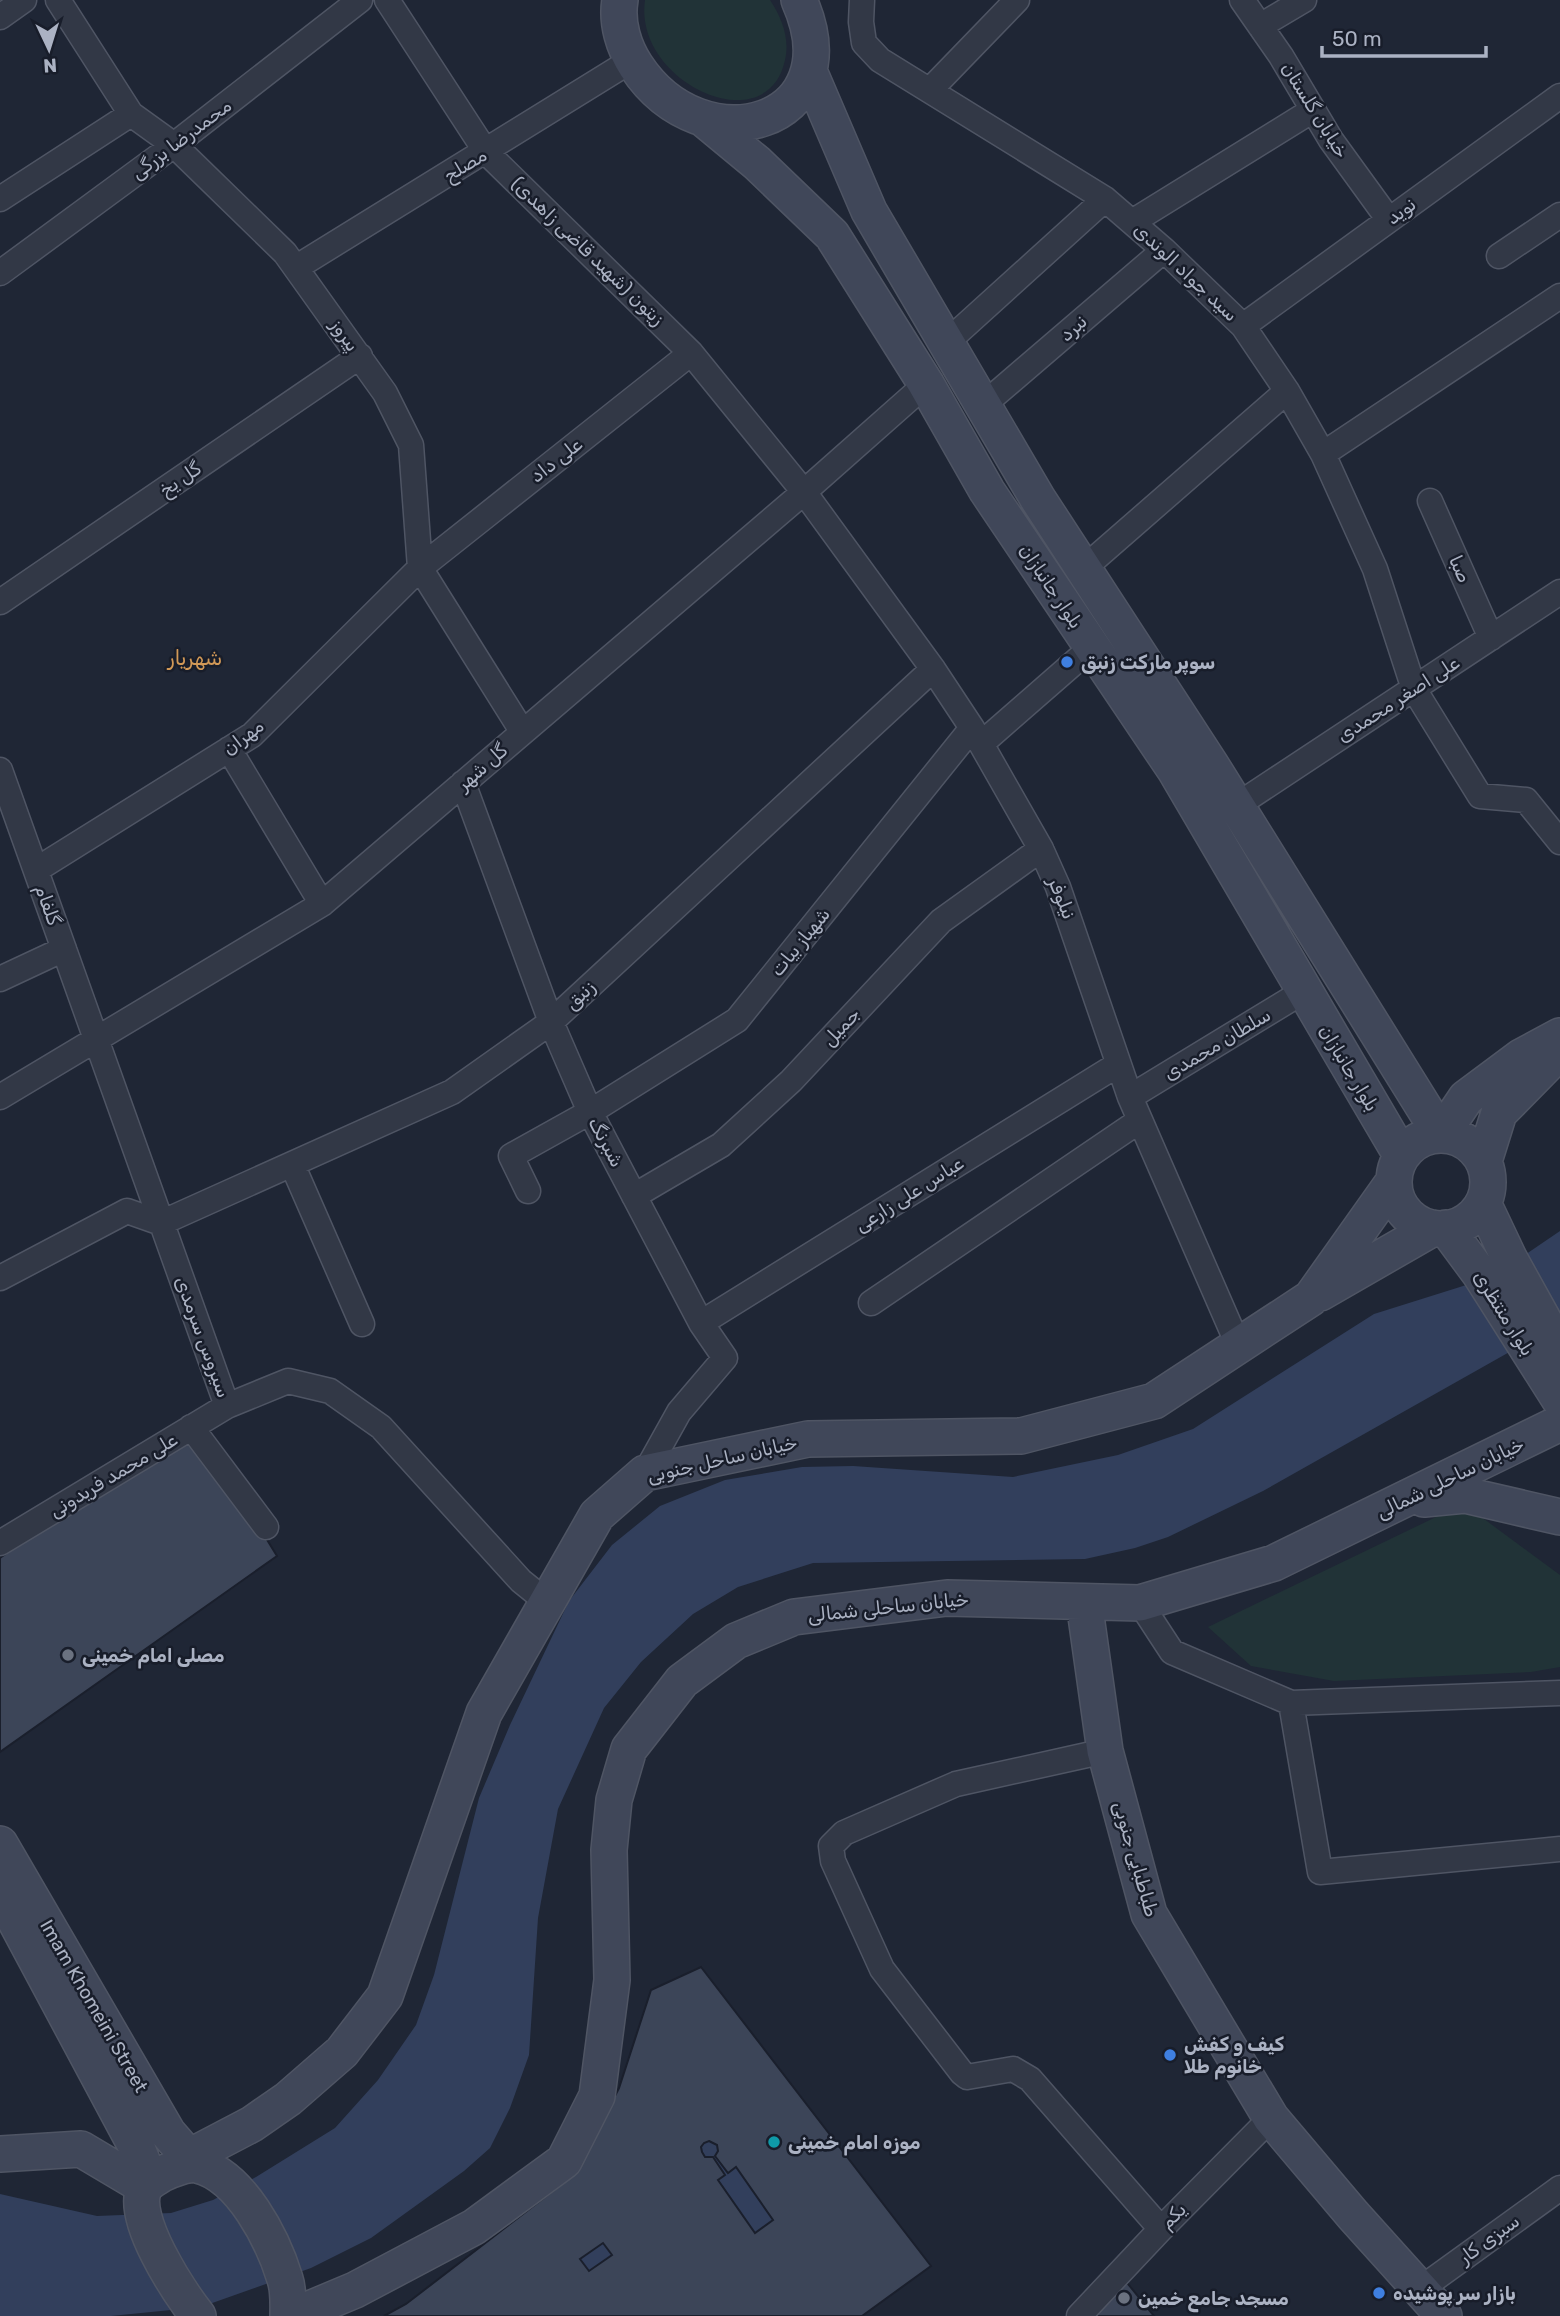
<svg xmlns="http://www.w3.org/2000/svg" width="1560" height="2316" viewBox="0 0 1560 2316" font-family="Rubik,'Noto Naskh Arabic',sans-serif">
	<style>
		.green { fill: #213337 }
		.water { fill: #323f5c }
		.building { fill: #3c4558; stroke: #1a1f2c; stroke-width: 2; fill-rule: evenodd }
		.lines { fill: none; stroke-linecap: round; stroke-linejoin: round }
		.street-casing { stroke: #4f5564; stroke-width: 27 }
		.secondary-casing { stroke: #4f5564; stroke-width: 38 }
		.street { stroke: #323846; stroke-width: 24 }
		.secondary { stroke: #404759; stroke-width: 35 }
		.shop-dot { fill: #3f7fe0; stroke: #181d2a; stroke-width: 2.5 }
		.worship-dot { fill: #6b7280; stroke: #181d2a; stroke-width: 2.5 }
		.culture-dot { fill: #0f9aa8; stroke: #181d2a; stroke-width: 2.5 }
		.labels { text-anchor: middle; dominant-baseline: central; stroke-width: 5; stroke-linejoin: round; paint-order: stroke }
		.street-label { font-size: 19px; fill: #abb2c3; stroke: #181d2a }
		.poi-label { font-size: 19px; font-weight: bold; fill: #abb2c3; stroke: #181d2a; text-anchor: start }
		.neighbourhood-label { font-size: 21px; fill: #d29957; stroke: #181d2a }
	</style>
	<rect width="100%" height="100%" fill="#1f2635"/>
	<path class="green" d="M 645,0 L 770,0 C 782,18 790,39 785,60 C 767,144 633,82 645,0 Z
		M 1465,1509 L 1484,1519 L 1560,1575 L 1560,1667 L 1531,1672 L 1334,1681 L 1251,1666 L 1208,1627 L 1436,1517 Z"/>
	<path class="water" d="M 1560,1231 L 1560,1327 L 1513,1350 L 1263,1491 L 1168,1537 L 1135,1548 L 1085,1559 L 813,1563 L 738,1587 L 693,1614 L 641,1662 L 604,1708 L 558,1809 L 538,1918 L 529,2055 L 510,2108 L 490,2148 L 464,2171 L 371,2238 L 311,2268 L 201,2307 L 111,2316 L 0,2316 L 0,2194 L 97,2216 L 171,2213 L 213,2200 L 256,2177 L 335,2128 L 378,2080 L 416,2025 L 434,1975 L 479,1798 L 510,1725 L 569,1601 L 612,1545 L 660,1506 L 725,1480 L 802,1467 L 853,1466 L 1013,1477 L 1118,1455 L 1193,1429 L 1374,1314 L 1479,1281 L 1507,1267 Z
		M 709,2141 L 717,2145 L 718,2151 L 715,2156 L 727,2173 L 736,2167 L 773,2220 L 755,2233 L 718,2180 L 725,2174 L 713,2158 L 705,2157 C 698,2150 702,2144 709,2141 Z
		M 603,2243 L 612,2255 L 589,2271 L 580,2259 Z"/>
	<path class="building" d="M 192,1417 L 277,1556 L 0,1752 L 0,1558 Z
		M 701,1967 L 931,2266 L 862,2316 L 384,2316 L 406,2304 L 575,2174 L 619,2088 L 651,1990 ZM 709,2141 L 717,2145 L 718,2151 L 715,2156 L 728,2173 L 736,2167 L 773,2220 L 755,2233 L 718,2180 L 725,2175 L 713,2157 L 705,2157 L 702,2152 L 701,2147 L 704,2143 ZM 603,2243 L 612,2255 L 589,2271 L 580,2259 Z
		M 1124,2279 L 1154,2316 L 1092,2316 Z"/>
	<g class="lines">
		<defs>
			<path id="street" d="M 58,0 L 131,114 L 174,145 L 285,253 L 385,393 L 411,445 L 420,568 L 522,731
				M 387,0 L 486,152 L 691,353 L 804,492 L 933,669 L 972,728 L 1041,849 L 1058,887 L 1130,1097 L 1239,1347
				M 862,0 L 861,22 L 864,43 L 880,60 L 1105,199 L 1164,250 L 1243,326 L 1287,391 L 1323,454 L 1375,569 L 1414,689 L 1480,796 L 1526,800 L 1560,842
				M 1242,0 L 1281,56 L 1331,140 L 1389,220
				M 0,17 L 24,0
				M 1260,26 L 1304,0
				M 930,90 L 1017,0
				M 0,199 L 131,114
				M 1132,222 L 1313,110
				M 1499,256 L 1560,215
				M 297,267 L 632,60
				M 0,273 L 174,145 L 360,0
				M 1243,326 L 1560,96
				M 946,343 L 1105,199
				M 982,406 L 1164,250
				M 1323,454 L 1560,296
				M 1430,501 L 1491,638
				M 1083,569 L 1287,391
				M 0,602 L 360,356
				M 981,744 L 1092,647
				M 229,749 L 322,904
				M 0,770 L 227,1406
				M 463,783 L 551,1022 L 590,1112 L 701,1323 L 725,1358 L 679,1412 L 645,1473
				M 1236,806 L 1560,592
				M 36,870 L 252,735 L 420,568 L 691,353
				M 0,979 L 64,949
				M 0,1097 L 322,904 L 804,492 L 926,384
				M 1130,1097 L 1304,991
				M 292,1164 L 362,1324
				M 528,1191 L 511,1156 L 590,1112 L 737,1020 L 972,728
				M 634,1196 L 721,1145 L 791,1081 L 941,921 L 1041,849
				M 0,1278 L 127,1211 L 161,1223 L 452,1092 L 551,1022 L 933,669
				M 871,1303 L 1139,1121
				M 701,1323 L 1117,1065
				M 191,1427 L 266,1527
				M 0,1543 L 227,1406 L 288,1381 L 330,1391 L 381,1427 L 521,1581 L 547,1602
				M 1140,1603 L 1172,1652 L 1291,1703 L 1560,1693
				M 1291,1703 L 1320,1872 L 1560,1849
				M 1105,1751 L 956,1784 L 844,1833 L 831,1846 L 833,1861 L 882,1969 L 962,2073 L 967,2077 L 1013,2069 L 1030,2079 L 1161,2229
				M 1419,2290 L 1560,2188
				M 1079,2316 L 1161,2229 L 1271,2118"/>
			<path id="secondary" d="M 620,0 C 616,23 624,48 636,66 C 703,168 855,125 799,0
				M 809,71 L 869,211 L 1038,499 L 1211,765 L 1441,1135 L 1466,1098 L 1521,1057 L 1560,1036
				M 705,120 L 757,163 L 832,235 L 926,384 L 987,491 L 1175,770 L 1401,1155
				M1394 1182a47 47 0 1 1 94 0a47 47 0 1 1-94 0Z
				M 1484,1161 L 1499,1113 L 1560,1051
				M 1483,1203 L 1509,1258 L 1560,1350
				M 1446,1228 L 1480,1274 L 1560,1400
				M 1320,1293 L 1433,1228
				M 1424,1499 L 1465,1495 L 1560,1517
				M 1084,1602 L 1105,1751 L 1149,1914 L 1271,2118 L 1353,2215 L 1444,2316
				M 0,1844 L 168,2133 L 195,2164
				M 0,1892 L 137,2148 L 150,2181
				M 0,2154 L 81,2149 L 145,2187
				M 189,2157 L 252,2124 L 288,2099 L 342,2052 L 385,1996 L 484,1713 L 597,1515 L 645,1473 L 808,1439 L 1021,1436 L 1154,1401 L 1311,1298 L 1394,1181
				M 198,2316 C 180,2293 128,2216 145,2187 C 149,2181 156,2178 162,2174 C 170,2170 188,2163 197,2165 C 241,2175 273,2240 285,2279 C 289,2291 288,2304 288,2316
				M 293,2316 L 355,2290 L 474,2227 L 564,2161 L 597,2096 L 612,1980 L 609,1850 L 614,1800 L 629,1749 L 682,1681 L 736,1641 L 794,1617 L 947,1598 L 1140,1603 L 1274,1563 L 1560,1423"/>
		</defs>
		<use href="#street" class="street-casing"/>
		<use href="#secondary" class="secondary-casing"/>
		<use href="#street" class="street"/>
		<use href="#secondary" class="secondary"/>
	</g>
	<g class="shop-dot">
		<circle cx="1067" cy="662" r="7"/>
		<circle cx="1170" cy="2055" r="7"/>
		<circle cx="1379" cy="2293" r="7"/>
	</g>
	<g class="worship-dot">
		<circle cx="68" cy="1655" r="7"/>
		<circle cx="1124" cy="2298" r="7"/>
	</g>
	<circle class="culture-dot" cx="774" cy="2142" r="7"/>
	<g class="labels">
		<g class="street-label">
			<text transform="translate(1315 110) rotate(58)">خیابان گلستان</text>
			<text transform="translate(181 139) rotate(-37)">محمدرضا بزرگی</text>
			<text transform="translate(465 165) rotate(-31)">مصلح</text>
			<text transform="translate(1401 211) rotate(-36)">نوید</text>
			<text transform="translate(588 251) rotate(44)">زیتون (شهید قاضی زاهدی)</text>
			<text transform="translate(1186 272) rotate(43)">سید جواد الوندی</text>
			<text transform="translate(1073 328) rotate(-41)">نبرد</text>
			<text transform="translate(345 335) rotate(55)">پیروز</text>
			<text transform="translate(556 460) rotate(-38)">علی داد</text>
			<text transform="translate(180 479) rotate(-34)">گل یخ</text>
			<text transform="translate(1460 569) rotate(66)">صبا</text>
			<text transform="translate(1051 586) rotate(56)">بلوار جانبازان</text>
			<text transform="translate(1398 699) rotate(-33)">علی اصغر محمدی</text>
			<text transform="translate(243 737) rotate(-37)">مهران</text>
			<text transform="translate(482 767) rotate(-41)">گل شهر</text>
			<text transform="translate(1062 898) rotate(68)">نیلوفر</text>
			<text transform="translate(48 905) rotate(70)">گلفام</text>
			<text transform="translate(800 942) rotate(-51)">شهباز بیات</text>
			<text transform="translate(580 995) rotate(-43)">زنبق</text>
			<text transform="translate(841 1027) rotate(-47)">جمیل</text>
			<text transform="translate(1217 1044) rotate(-31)">سلطان محمدی</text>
			<text transform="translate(1349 1068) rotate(59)">بلوار جانبازان</text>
			<text transform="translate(606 1142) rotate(62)">شبرنگ</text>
			<text transform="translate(909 1194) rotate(-32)">عباس علی زارعی</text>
			<text transform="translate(1504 1313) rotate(58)">بلوار منتظری</text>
			<text transform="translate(203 1337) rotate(70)">سیروس سرمدی</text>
			<text transform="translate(722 1459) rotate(-13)">خیابان ساحل جنوبی</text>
			<text transform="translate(113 1475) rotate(-31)">علی محمد فریدونی</text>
			<text transform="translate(1450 1478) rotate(-26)">خیابان ساحلی شمالی</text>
			<text transform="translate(888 1607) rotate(-6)">خیابان ساحلی شمالی</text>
			<text transform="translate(1136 1859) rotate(74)">طباطبایی جنوبی</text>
			<text transform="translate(94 2006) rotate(60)">Imam Khomeini Street</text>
			<text transform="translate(1173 2216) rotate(-45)">یکم</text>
			<text transform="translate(1489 2239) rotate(-36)">سبزی کار</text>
		</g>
		<g class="poi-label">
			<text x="1081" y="662">سوپر مارکت زنبق</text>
			<text x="82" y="1655">مصلی امام خمینی</text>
			<text x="1184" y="2044">کیف و کفش<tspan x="1184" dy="22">خانوم طلا</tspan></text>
			<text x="788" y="2142">موزه امام خمینی</text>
			<text x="1393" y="2293">بازار سر پوشیده</text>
			<text x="1138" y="2298">مسجد جامع خمین</text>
		</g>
		<g class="neighbourhood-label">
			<text x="195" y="657">شهریار</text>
		</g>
	</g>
	<g transform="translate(49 49) rotate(176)" stroke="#181d2a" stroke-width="5" paint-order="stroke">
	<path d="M0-5L12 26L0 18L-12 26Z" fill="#abb2c3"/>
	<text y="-10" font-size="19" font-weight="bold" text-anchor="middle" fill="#abb2c3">N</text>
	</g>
	<path d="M1322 46v10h164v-10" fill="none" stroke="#abb2c3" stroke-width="3.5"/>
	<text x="1332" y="46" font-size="21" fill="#abb2c3" stroke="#181d2a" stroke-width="5" paint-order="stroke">50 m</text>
</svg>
